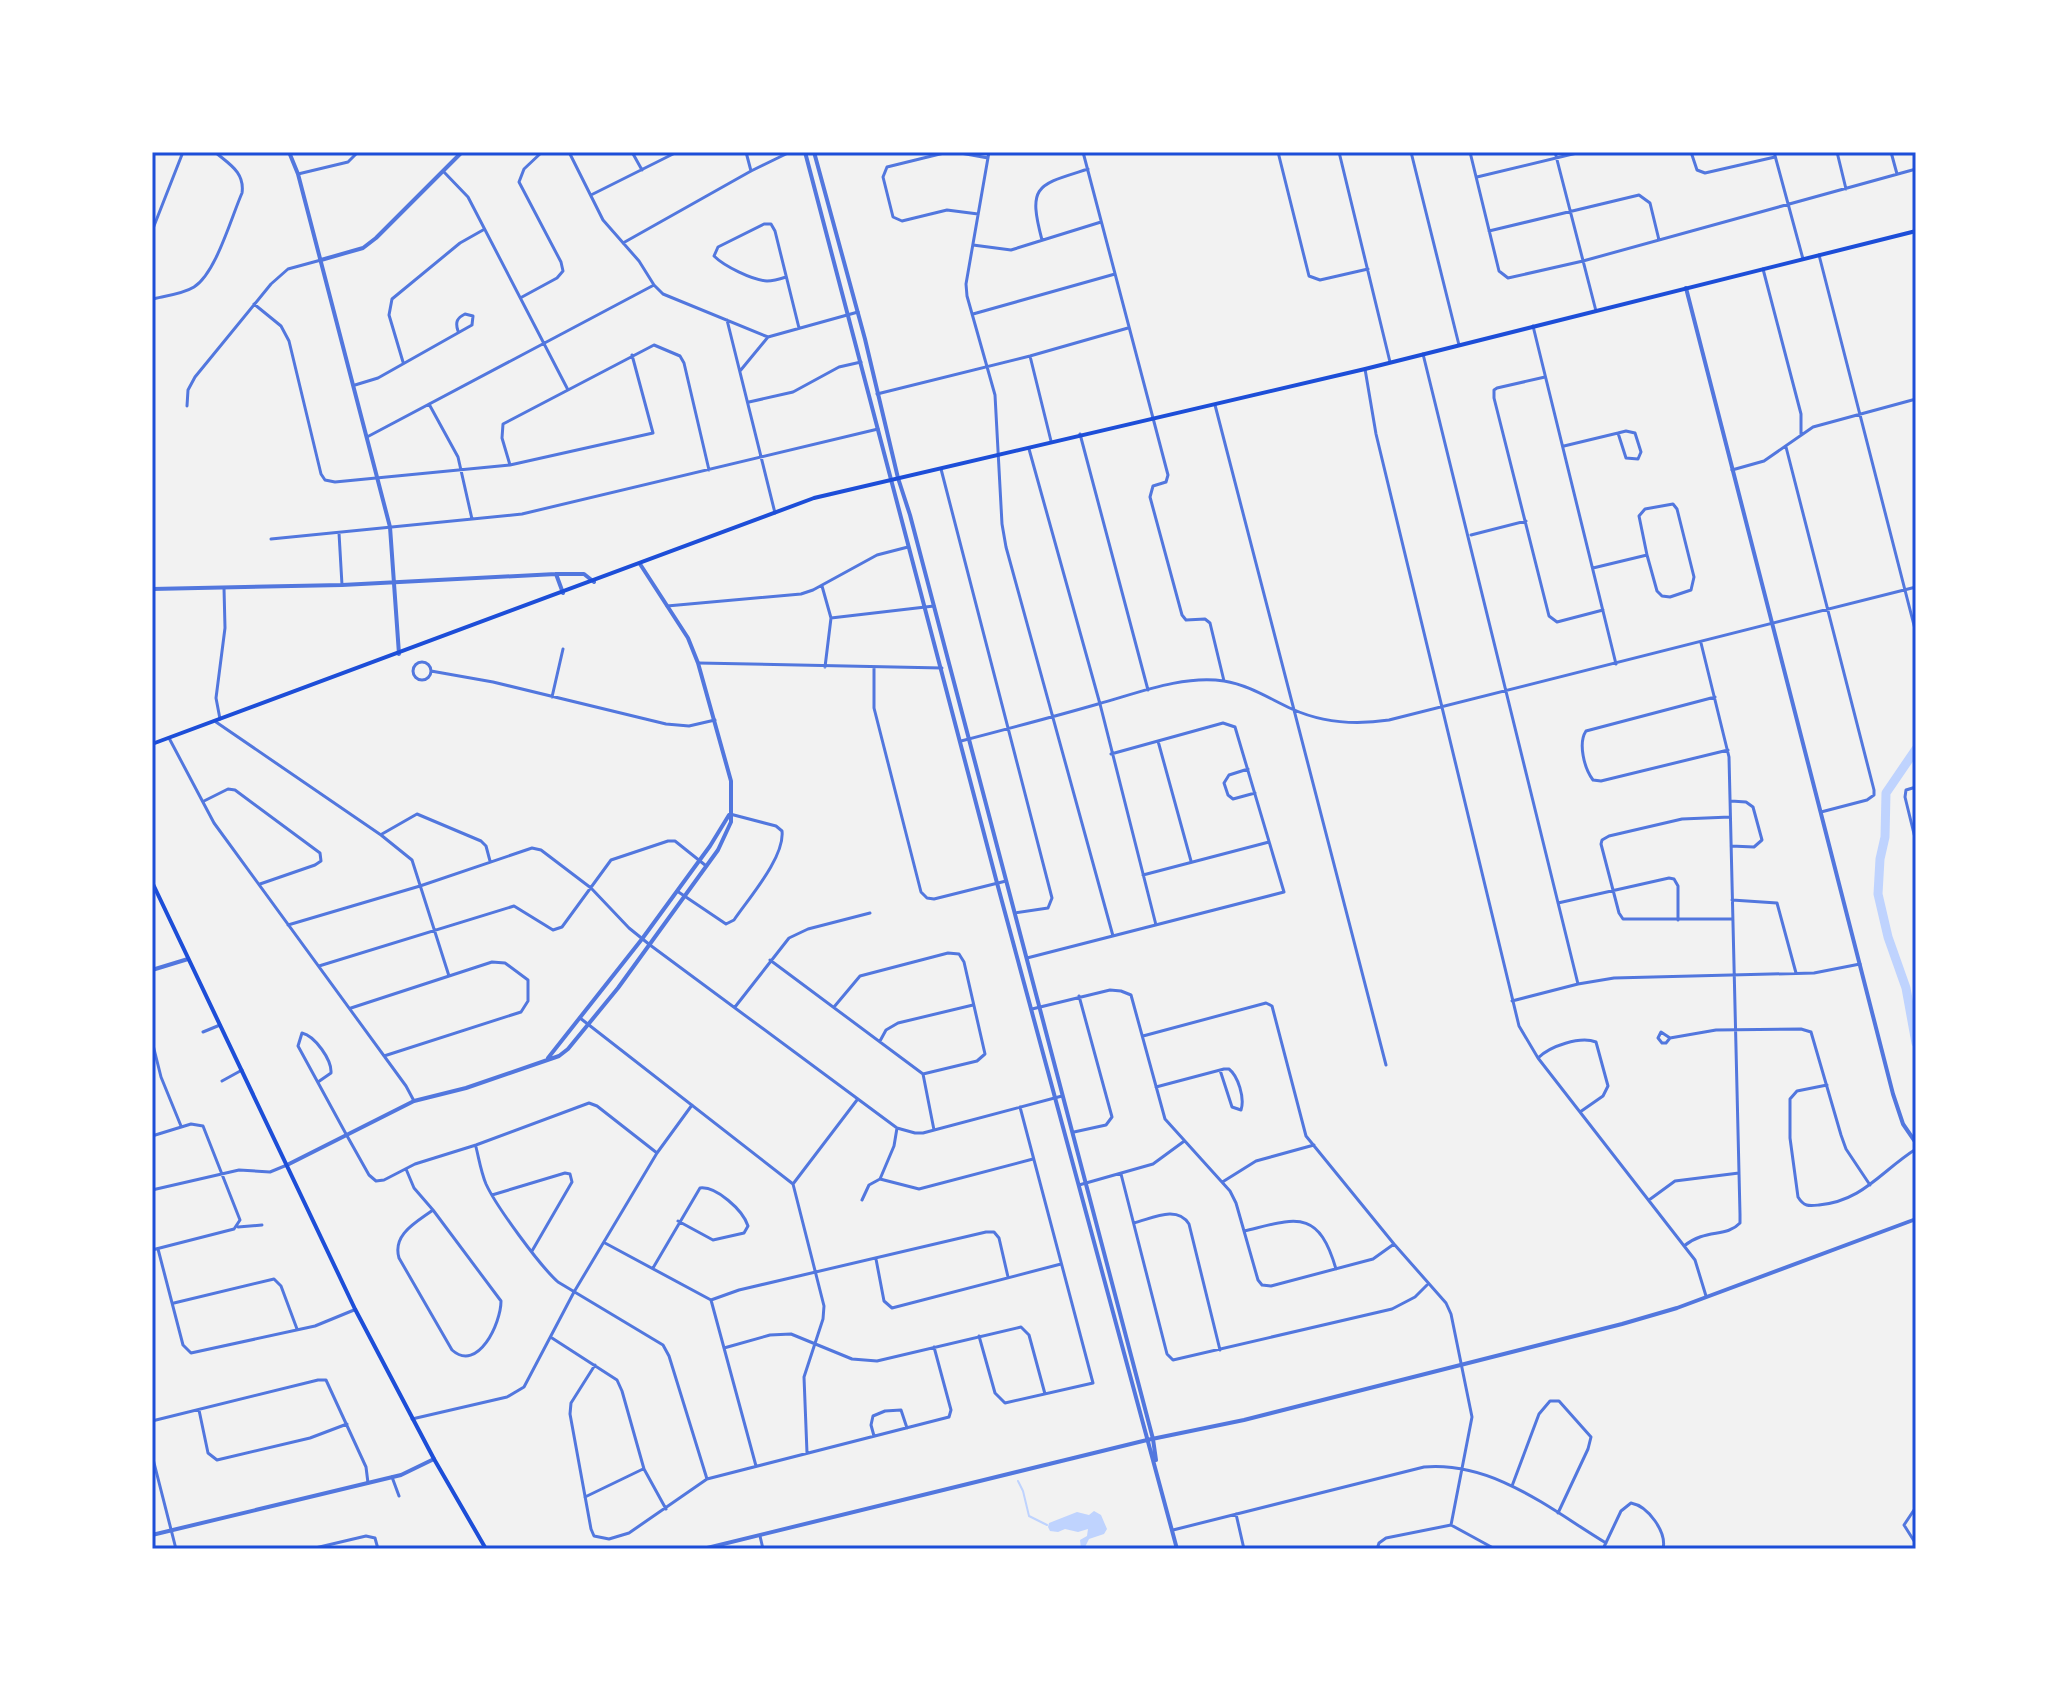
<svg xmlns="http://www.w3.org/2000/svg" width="2068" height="1701" viewBox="0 0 2068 1701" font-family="Jost,sans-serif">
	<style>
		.water { fill: #bfd3fe }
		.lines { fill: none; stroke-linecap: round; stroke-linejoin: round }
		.stream { stroke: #bfd3fe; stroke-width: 2 }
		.river { stroke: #bfd3fe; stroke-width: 9 }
		.minor { stroke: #5277de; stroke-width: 3 }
		.tertiary { stroke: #5277de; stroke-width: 4 }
		.secondary { stroke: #1d4ed8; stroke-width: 4 }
		.neatline { fill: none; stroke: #1d4ed8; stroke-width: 3 }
	</style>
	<rect width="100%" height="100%" fill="#f2f2f2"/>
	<path class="water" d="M 1094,1511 L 1101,1515 L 1107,1529 L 1104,1534 L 1089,1539 L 1084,1549 L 1081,1549 L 1080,1540 L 1087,1536 L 1088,1529 L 1078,1532 L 1065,1529 L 1058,1532 L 1050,1531 L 1048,1527 L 1049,1523 L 1077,1512 L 1089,1515 Z"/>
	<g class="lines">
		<path class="stream" d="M 1018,1481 L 1023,1491 L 1029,1516 L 1047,1525"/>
		<path class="river" d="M 1916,749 L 1886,793 L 1885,837 L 1880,859 L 1878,894 L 1888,937 L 1906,988 L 1916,1043"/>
		<path class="minor" d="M 569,152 L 603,220 L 639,261 L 654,285
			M 632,152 L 642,170
			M 746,152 L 751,171
			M 948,152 L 887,167 L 883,177 L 893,217 L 902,221 L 947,210 L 978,214
			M 955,152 L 988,158
			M 989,152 L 966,284 L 967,296 L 995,395 L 1002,524 L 1006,547 L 1113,936
			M 1083,152 L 1168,475 L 1166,482 L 1153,486 L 1150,497 L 1182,615 L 1186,620 L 1205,619 L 1210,623 L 1224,681
			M 1278,152 L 1309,276 L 1320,280 L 1368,269
			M 1339,152 L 1390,362
			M 1411,152 L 1459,345
			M 1470,152 L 1499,271 L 1508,278 L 1583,261 L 1916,169
			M 1555,152 L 1596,311
			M 1691,152 L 1697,170 L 1705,173 L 1775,157
			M 1774,152 L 1803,259
			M 1837,152 L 1846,189
			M 1891,152 L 1897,174
			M 443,171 L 468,197 L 567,388
			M 298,174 L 348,162 L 358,152
			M 1477,177 L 1581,152
			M 591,195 L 677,152
			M 152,231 L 183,152
			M 1489,231 L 1639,195 L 1650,203 L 1659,240
			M 1042,240 C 1027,184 1038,185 1088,169
			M 623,243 L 751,171 L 790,152
			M 973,245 L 1011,250 L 1101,222
			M 1819,255 L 1916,633
			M 1763,269 L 1801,414 L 1801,435
			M 786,277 C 780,279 773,281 767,281 C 752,280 724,266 714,256 L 718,247 L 764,224 L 771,224 L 775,231 L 799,328
			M 522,297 L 557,278 L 563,271 L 561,262 L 519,182 L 524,169 L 542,152
			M 152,299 C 165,296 183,294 194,287 C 216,273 231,218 242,193 C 245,172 229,164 215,152
			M 254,304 L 281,326 L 289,341 L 321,474 L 325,480 L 335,482 L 510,465 L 653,433 L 632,355
			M 973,314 L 1115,274
			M 727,320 L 775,513
			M 1533,326 L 1616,664
			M 1423,354 L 1578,984
			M 1030,356 L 1051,441
			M 403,362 L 389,315 L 392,299 L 460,243 L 483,230
			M 1365,369 L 1376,434 L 1519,1026 L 1538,1058 L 1695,1260 L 1706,1296
			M 740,371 L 768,337
			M 1545,377 L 1497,388 L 1494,390 L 1494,398 L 1549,616 L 1557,622 L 1603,610
			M 355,385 L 378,378 L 472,325 L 473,316 L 465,314 C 457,318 455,322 458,331
			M 877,394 L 1030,356 L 1128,328
			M 749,402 L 793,392 L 839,367 L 861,362
			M 429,404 L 458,457 L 472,519
			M 1215,405 L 1386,1065
			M 187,406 L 188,390 L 195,377 L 271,284 L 288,269 L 321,260
			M 1080,434 L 1148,690
			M 367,437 L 654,285 L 663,294 L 768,337 L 858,312
			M 1564,446 L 1618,433 L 1626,458 L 1638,459 L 1641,452 L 1635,433 L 1626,431 L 1618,433
			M 1786,447 L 1874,790 L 1874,795 L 1867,800 L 1821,812
			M 1029,449 L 1100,704 L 1156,925
			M 510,465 L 502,438 L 503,424 L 654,345 L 680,356 L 684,363 L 709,470
			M 941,469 L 1052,898 L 1048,908 L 1015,913
			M 1732,470 L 1764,461 L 1813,427 L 1916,399
			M 339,533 L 342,585
			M 1471,535 L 1526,521
			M 271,539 L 522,514 L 878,429
			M 1593,568 L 1647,555 L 1657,591 L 1662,596 L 1670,597 L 1691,590 L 1694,577 L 1677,509 L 1673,504 L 1645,509 L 1639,516 L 1647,555
			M 822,586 L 831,618 L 825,667
			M 667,606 L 801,594 L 813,590 L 877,555 L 908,547
			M 831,618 L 934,606
			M413 671a9 9 0 1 1 18 0a9 9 0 1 1-18 0Z
			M 698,663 L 942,668
			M 874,668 L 874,708 L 921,892 L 927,898 L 934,899 L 1006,881
			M 431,671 L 493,682 L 666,724 L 689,726 L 715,720
			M 552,697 L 563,649
			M 1715,697 L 1586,731 C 1578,743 1584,768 1593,780 L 1601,781 L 1728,750
			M 220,719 L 216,698 L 225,628 L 224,588
			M 216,722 L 381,835 L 412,860 L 449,976
			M 169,738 L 214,823 L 406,1086 L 414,1101
			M 961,741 C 1007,729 1053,717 1098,704 C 1138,693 1182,675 1224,681 C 1249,685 1270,699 1292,709 C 1323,723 1356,725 1389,720 L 1916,587
			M 1158,741 L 1191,861
			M 1248,769 L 1229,775 L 1224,783 L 1228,795 L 1233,799 L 1255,793
			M 1916,787 L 1906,790 L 1905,797 L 1916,842
			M 204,801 L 228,789 L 235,790 L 320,853 L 321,861 L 315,865 L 260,884
			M 1731,801 L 1746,802 L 1753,807 L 1762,840 L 1754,847 L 1731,846
			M 1730,817 L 1682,819 L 1609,836 L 1602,840 L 1601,844 L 1619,913 L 1623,919 L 1732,919
			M 382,834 L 417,814 L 481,841 L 486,846 L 490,861
			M 1143,875 L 1269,842
			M 677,891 L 726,924 L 734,920 C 749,898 785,857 782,831 L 776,826 L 730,814
			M 1732,900 L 1777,903 L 1796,973
			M 1558,903 L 1669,878 L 1674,879 L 1678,886 L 1678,920
			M 288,925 L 420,886 L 532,848 L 541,850 L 591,888 L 629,928 L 650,945 L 897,1128 L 915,1133 L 923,1133 L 1062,1096
			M 1027,958 L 1284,892 L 1235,727 L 1223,723 L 1111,754
			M 770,960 L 923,1074 L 934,1130
			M 319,966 L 514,906 L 553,930 L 562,927 L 611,860 L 668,841 L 675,841 L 705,865
			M 1512,1001 L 1578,984 L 1614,978 L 1814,973 L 1860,964
			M 735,1007 L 789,938 L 808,929 L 870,913
			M 834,1007 L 860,976 L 948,953 L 959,954 L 964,962 L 985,1054 L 977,1061 L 923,1074
			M 351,1008 L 492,962 L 505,963 L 528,980 L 528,1001 L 521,1012 L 384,1056
			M 1032,1009 L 1110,990 L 1121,991 L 1131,995 L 1165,1119 L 1230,1191 L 1236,1203 L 1258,1280 L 1262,1285 L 1271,1286 L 1373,1259 L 1394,1244
			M 580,1018 L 793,1184 L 857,1100
			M 203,1032 L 220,1025
			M 1143,1036 L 1266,1003 L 1272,1006 L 1306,1136 L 1394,1244 L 1446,1303 L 1451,1314 L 1472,1417 L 1451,1525
			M 1670,1038 L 1661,1032 L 1658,1038 L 1662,1043 L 1666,1043 L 1670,1038 L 1716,1030 L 1801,1029 L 1811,1032 L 1841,1135 L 1846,1149 L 1870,1185
			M 152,1041 L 161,1077 L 181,1126
			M 880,1041 L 886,1030 L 898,1023 L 973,1005
			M 1538,1058 C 1550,1046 1580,1036 1596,1042 L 1608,1086 L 1603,1096 L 1580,1112
			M 222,1081 L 242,1070
			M 318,1082 L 331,1073 C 332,1060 315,1036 302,1033 L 298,1046 L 346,1134 L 369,1175 L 376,1181 L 384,1180 L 415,1164 L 476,1145 L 589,1103 L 597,1106 L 657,1153
			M 1827,1085 L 1797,1091 L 1790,1099 L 1790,1138 L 1798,1197 C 1804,1207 1809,1206 1819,1205 C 1863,1201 1881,1171 1916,1149
			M 1156,1087 L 1224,1069 L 1229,1069 C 1238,1076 1245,1098 1241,1110 L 1232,1107 L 1220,1070
			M 897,1128 L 894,1146 L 880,1179 L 919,1189 L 1033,1159
			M 1074,1132 L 1106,1125 L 1112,1117 L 1079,996
			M 152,1136 L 191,1124 L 203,1126 L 240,1220 L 234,1229 L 152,1250
			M 476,1147 C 479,1159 481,1172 486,1184 C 496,1206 540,1266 558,1282 L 663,1345 L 669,1356 L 707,1479
			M 406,1169 L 414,1188 L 433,1210 C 417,1222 392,1234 399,1258 L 452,1350 C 478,1373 501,1323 501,1301 L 433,1210
			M 1121,1174 L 1167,1354 L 1173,1360 L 1392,1309 L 1415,1297 L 1427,1285
			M 1224,1181 L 1256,1161 L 1314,1145
			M 793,1184 L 824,1306 L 823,1319 L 804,1377 L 807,1453
			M 1079,1185 L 1153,1164 L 1183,1142
			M 152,1190 L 239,1170 L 270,1172 L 287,1165
			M 492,1195 L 565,1173 L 570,1174 L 572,1182 L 532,1251
			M 862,1200 L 869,1185 L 880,1179
			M 1649,1200 L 1675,1181 L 1739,1173
			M 1134,1223 C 1153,1218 1177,1205 1189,1224 L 1220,1350
			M 238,1227 L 262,1225
			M 1244,1231 C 1295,1219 1318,1207 1336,1269
			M 605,1243 L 711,1300 L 756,1466
			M 1684,1246 C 1706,1228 1726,1238 1740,1223 L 1740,1214 L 1729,757 L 1701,643
			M 158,1249 L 183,1345 L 191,1353 L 315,1326 L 354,1310
			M 876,1259 L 884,1301 L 892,1308 L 1061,1264
			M 653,1268 L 700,1188 C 716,1186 743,1210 748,1226 L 744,1233 L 713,1240 L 678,1221
			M 711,1300 L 739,1290 L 986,1232 L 994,1232 L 999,1238 L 1008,1277
			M 174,1303 L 274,1279 L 281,1286 L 297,1329
			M 979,1336 L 995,1393 L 1005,1403 L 1093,1383 L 1020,1107
			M 552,1338 L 617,1380 L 622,1391 L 644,1469 L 666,1509
			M 724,1348 L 770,1335 L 791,1334 L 852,1359 L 877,1361 L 1021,1327 L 1029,1335 L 1045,1394
			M 595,1365 L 571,1403 L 570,1414 L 591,1529 L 594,1536 L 609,1539 L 629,1533 L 707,1479 L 949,1417 L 951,1410 L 934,1347
			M 199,1410 L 208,1453 L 217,1460 L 310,1438 L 347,1424
			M 412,1419 L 507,1397 L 524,1387 L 574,1292 L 657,1153 L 692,1105
			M 152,1421 L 318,1380 L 326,1380 L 366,1467 L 368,1483
			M 874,1436 L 871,1425 L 873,1416 L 885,1411 L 901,1410 L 907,1428
			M 152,1455 L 176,1549
			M 392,1477 L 399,1496
			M 1512,1486 L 1539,1414 L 1550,1401 L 1559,1401 L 1591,1437 L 1588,1449 L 1558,1513
			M 585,1497 L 643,1469
			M 1916,1507 L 1904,1525 L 1916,1544
			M 1236,1514 L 1244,1549
			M 1173,1530 L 1424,1467 C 1493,1461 1550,1509 1606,1543
			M 760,1536 L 763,1549
			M 311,1549 L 366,1536 L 375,1538 L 378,1549
			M 1377,1549 L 1379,1543 L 1386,1538 L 1451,1525 L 1495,1549
			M 1603,1549 L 1621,1511 L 1631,1503 C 1648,1506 1667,1532 1663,1549"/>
		<path class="tertiary" d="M 289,152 L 298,174 L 390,527 L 399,654
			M 805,152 L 997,883 L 1177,1549
			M 814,152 L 865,339 L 898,478 L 910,515 L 1153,1439 L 1156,1460
			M 321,260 L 363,248 L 376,238 L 462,152
			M 1686,288 L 1893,1094 L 1903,1124 L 1916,1143
			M 556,574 L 563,593
			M 152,589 L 342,585 L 556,574 L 584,574 L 594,582
			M 152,970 L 188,959
			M 548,1058 L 642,939 L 710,846 L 729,815
			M 287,1165 L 414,1101 L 466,1088 L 559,1056 L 568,1049 L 618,988 L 718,850 L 731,822 L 731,781 L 698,663 L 688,638 L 640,564
			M 152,1535 L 401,1475 L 434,1459
			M 703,1549 L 1147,1440 L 1244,1420 L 1622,1324 L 1677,1308 L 1916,1219"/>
		<path class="secondary" d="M 152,744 L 814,498 L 1365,369 L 1916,231
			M 152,882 L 355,1309 L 434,1459 L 486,1549"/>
	</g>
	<rect width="2068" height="1701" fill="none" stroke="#ffffff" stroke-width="308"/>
	<rect x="154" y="154" width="1760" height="1393" class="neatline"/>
</svg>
